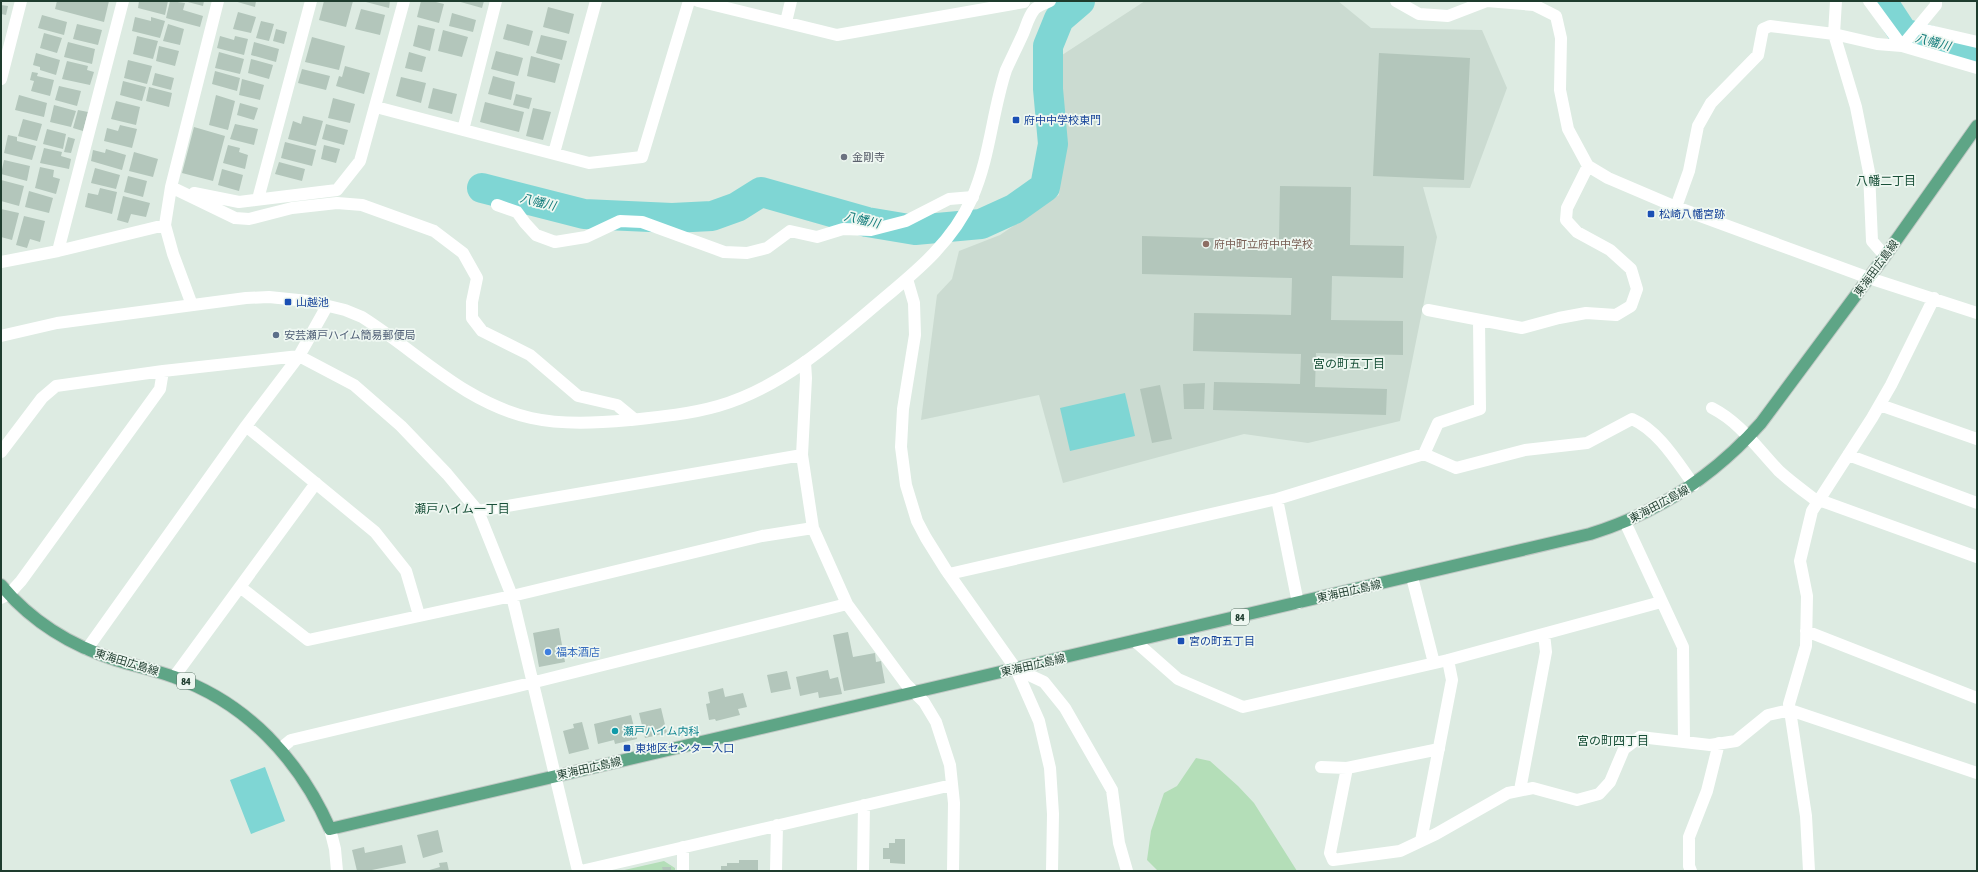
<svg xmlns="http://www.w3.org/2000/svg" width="1978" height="872" viewBox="0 0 1978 872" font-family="'Asap Condensed','Noto Sans JP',sans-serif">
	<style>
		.built { fill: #cbdbd1 }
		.green { fill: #b4deb8 }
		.water { fill: #7fd6d4 }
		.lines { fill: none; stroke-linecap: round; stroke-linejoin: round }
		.river { stroke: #7fd6d4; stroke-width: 30 }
		.building { fill: #b3c6bb }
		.primary-casing { stroke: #c0c8c4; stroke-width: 14 }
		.minor { stroke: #fff; stroke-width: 12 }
		.tertiary { stroke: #fff; stroke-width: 12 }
		.primary { stroke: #5ea586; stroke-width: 12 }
		.transit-dot { fill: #1a4fb4; stroke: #eef7f1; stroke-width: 1.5 }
		.worship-dot { fill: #6b7280; stroke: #eef7f1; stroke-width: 1.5 }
		.education-dot { fill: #8d6e63; stroke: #eef7f1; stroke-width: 1.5 }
		.service-dot { fill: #5c6f8a; stroke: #eef7f1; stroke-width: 1.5 }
		.shop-dot { fill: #3f7fe0; stroke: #eef7f1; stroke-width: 1.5 }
		.culture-dot { fill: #0f9aa8; stroke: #eef7f1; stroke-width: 1.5 }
		.labels { text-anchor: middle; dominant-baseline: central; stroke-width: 3.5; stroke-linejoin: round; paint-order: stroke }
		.shield { fill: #eef7f1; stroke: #5c7468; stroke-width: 1 }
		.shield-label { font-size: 10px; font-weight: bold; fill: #1e3c2e }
		.transit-label { font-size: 11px; fill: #164399; stroke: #eef7f1; text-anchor: start }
		.worship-label { font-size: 11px; fill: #5b616d; stroke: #eef7f1; text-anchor: start }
		.education-label { font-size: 11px; fill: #785e54; stroke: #eef7f1; text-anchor: start }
		.street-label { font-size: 11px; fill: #1e3c2e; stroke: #eef7f1 }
		.service-label { font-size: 11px; fill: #4e5e75; stroke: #eef7f1; text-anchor: start }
		.shop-label { font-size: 11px; fill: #366cbe; stroke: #eef7f1; text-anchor: start }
		.culture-label { font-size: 11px; fill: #0d838f; stroke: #eef7f1; text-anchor: start }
		.water-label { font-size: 12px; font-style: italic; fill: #137c7b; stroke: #eef7f1 }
		.neighbourhood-label { font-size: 12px; fill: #184f38; stroke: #eef7f1 }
	</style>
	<rect width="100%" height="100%" fill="#ddebe2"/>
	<path class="built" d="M 1145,1 L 1338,1 L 1371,28 L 1482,30 L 1507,88 L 1470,188 L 1423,187 L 1437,237 L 1400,421 L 1308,443 L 1244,434 L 1063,483 L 1039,395 L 921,420 L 937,295 L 952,279 L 959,251 L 1000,235 L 1059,195 L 1064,128 L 1059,57 Z"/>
	<path class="green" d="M 1196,758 L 1210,761 L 1238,786 L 1254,803 L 1297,871 L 1158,871 L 1147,860 L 1151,831 L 1164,793 L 1177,786 Z
		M 664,861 L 675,868 L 675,871 L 620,871 Z"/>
	<path class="water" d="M 1125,393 L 1135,436 L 1070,451 L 1060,408 Z
		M 265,767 L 285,821 L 251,834 L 230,780 Z"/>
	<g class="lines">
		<path class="river" d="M 1882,1 L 1903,33 L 1977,54
			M 482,188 L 584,214 L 672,218 L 712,216 L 737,207 L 761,192 L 867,222 L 915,230 L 981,224 L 1014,209 L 1045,187 L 1053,144 L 1048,89 L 1048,46 L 1059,19 L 1080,1"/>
	</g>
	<path class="building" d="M 57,1 L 109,1 L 104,22 L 55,9 Z
		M 139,1 L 168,1 L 165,15 L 138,8 Z
		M 170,1 L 185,3 L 183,10 L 203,16 L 200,27 L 166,18 Z
		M 184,1 L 204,1 L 203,6 Z
		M 234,1 L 256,1 L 255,7 Z
		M 324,1 L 353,1 L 346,27 L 319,20 Z
		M 362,1 L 390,1 L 389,8 Z
		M 421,1 L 432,1 L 444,4 L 439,23 L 417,17 Z
		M 457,1 L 484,1 L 482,8 Z
		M 1,5 L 8,6 L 6,15 L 1,14 Z
		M 548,7 L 574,14 L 569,34 L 543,27 Z
		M 361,9 L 385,15 L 380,35 L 355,29 Z
		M 238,12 L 256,17 L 251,33 L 233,29 Z
		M 452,13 L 476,20 L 473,32 L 449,26 Z
		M 42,15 L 67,22 L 64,35 L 38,28 Z
		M 135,17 L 151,21 L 151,17 L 165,21 L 160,38 L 132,31 Z
		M 261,21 L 274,24 L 269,41 L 256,38 Z
		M 77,24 L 102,30 L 98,45 L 73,39 Z
		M 168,24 L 184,29 L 180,45 L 163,41 Z
		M 507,24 L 533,31 L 529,46 L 503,39 Z
		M 418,25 L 435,29 L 430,51 L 413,46 Z
		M 276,29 L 287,32 L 284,44 L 273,41 Z
		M 443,30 L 468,37 L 462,57 L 438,51 Z
		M 44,33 L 62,38 L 57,53 L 40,48 Z
		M 541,35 L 567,41 L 562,60 L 536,53 Z
		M 137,36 L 158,41 L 153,59 L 133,54 Z
		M 220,36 L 234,40 L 235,36 L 248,39 L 244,55 L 217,48 Z
		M 312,37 L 345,46 L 339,70 L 305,62 Z
		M 68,42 L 95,49 L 92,64 L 64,57 Z
		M 254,42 L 279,49 L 276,62 L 251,55 Z
		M 159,46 L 179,51 L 175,66 L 156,61 Z
		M 496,51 L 523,58 L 518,76 L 491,69 Z
		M 219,52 L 244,59 L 240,74 L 215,68 Z
		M 409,52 L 426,57 L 422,72 L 405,68 Z
		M 36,53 L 60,60 L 56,75 L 40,70 L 40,67 L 33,65 Z
		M 1379,53 L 1470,58 L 1464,180 L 1373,176 Z
		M 531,56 L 560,64 L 555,83 L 527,76 Z
		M 251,59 L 273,65 L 269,79 L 248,73 Z
		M 128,60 L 152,66 L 147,84 L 124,78 Z
		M 67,61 L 88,66 L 87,70 L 94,72 L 90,85 L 62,79 Z
		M 345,66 L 370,73 L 364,94 L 336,86 L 339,76 L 342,77 Z
		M 302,69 L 330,76 L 326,90 L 298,83 Z
		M 215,71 L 240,78 L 237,91 L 212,84 Z
		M 32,72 L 38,73 L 37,76 L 54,80 L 50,96 L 31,91 L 34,81 L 30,80 Z
		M 155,73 L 174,78 L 171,90 L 152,85 Z
		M 493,76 L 515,82 L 511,100 L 488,94 Z
		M 401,77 L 426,83 L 421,103 L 396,96 Z
		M 242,79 L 264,85 L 260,100 L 239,95 Z
		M 123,81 L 146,87 L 142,101 L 120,95 Z
		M 59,86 L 81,91 L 77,106 L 55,100 Z
		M 149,87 L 172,93 L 169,107 L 146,101 Z
		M 433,88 L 457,94 L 452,114 L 428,108 Z
		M 516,94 L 532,98 L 529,109 L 513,105 Z
		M 19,95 L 47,103 L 44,117 L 15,110 Z
		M 216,95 L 235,101 L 228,130 L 209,125 Z
		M 333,98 L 355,104 L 350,123 L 328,118 Z
		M 116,101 L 140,107 L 136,125 L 111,119 Z
		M 485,102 L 524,112 L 519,132 L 480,122 Z
		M 240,103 L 258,108 L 254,120 L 237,115 Z
		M 54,105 L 76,111 L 71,127 L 50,122 Z
		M 533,108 L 551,112 L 543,140 L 526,136 Z
		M 78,110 L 88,112 L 83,131 L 73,128 Z
		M 303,116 L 323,121 L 316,146 L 288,139 L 293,121 L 301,124 Z
		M 23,119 L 42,124 L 37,141 L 18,136 Z
		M 235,124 L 258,129 L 254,145 L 230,139 Z
		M 326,124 L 348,130 L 344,145 L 322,139 Z
		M 120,125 L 137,129 L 132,148 L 104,141 L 107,128 L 118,131 Z
		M 194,127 L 225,136 L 213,181 L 182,173 Z
		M 47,129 L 66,134 L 63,149 L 43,144 Z
		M 8,135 L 17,137 L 17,141 L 36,146 L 32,160 L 4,153 Z
		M 68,137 L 75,139 L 71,153 L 64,152 Z
		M 285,142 L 316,150 L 312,166 L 281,158 Z
		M 228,145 L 240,148 L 239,152 L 248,155 L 245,169 L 223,163 Z
		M 324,145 L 340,149 L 336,163 L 321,159 Z
		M 44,148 L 62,152 L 61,156 L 71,159 L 69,169 L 40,163 Z
		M 106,149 L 126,155 L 122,170 L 91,161 L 93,150 L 105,153 Z
		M 134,152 L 158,159 L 153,177 L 129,171 Z
		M 4,160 L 30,166 L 27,181 L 1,174 Z
		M 279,162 L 305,169 L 302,181 L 275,174 Z
		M 40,167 L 54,170 L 53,177 L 60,179 L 56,194 L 35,188 Z
		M 95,168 L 120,175 L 116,189 L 91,183 Z
		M 222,169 L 243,175 L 239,191 L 218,185 Z
		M 128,176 L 147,181 L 143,197 L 124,192 Z
		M 1,180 L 24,186 L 19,206 L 1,201 Z
		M 1280,186 L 1351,187 L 1350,245 L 1404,246 L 1403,278 L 1332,276 L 1331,320 L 1403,321 L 1403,355 L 1316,353 L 1315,387 L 1387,389 L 1386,415 L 1213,410 L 1214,382 L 1300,384 L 1301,354 L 1193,351 L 1194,313 L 1291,315 L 1292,278 L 1142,274 L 1142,236 L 1279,240 Z
		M 100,188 L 117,192 L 112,214 L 85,207 L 88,193 L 98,195 Z
		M 29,191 L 53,198 L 49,213 L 25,207 Z
		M 123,196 L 150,203 L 146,217 L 131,214 L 128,223 L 117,220 Z
		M 1,209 L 19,213 L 12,240 L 1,237 Z
		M 24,216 L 45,221 L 40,242 L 30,239 L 27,248 L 16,245 Z
		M 1205,383 L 1204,409 L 1184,409 L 1183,384 Z
		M 1160,385 L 1172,439 L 1152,443 L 1140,389 Z
		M 559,628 L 565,662 L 539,667 L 533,633 Z
		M 848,632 L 853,657 L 875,653 L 876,662 L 881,661 L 885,683 L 844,691 L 833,635 Z
		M 828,670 L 830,679 L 838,677 L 842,694 L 819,698 L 818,692 L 800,696 L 796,677 Z
		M 787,671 L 791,689 L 771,693 L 767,675 Z
		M 723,688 L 725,697 L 743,693 L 747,707 L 738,709 L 740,715 L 716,721 L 715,719 L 709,720 L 706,704 L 710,703 L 708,692 Z
		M 661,708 L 667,733 L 645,738 L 639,713 Z
		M 631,715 L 637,739 L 615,744 L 614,740 L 598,744 L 594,724 Z
		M 582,722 L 589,749 L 569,754 L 563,731 L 574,728 L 573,724 Z
		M 438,830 L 443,852 L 423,858 L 417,835 Z
		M 895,839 L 905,839 L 905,864 L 890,863 L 890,859 L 883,859 L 883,848 L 889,848 L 889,843 L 895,843 Z
		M 402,845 L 406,863 L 367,871 L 357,871 L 352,850 L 364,847 L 365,853 Z
		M 739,860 L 758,860 L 758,871 L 721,871 L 721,866 L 727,866 L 727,863 L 739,863 Z
		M 447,862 L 449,871 L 426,871 L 440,867 L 439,863 Z
		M 662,867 L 671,867 L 671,871 L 663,871 Z"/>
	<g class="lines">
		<defs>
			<path id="primary" d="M 1,585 C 31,621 72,646 116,660 C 135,666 155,670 174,677 C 247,703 299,759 330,829 L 1590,534 C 1658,513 1714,476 1761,423 L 1885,256 L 1977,126"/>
		</defs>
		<use href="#primary" class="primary-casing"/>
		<path class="minor" d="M 698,1 L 837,35 L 1024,2
			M 1396,1 L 1419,14 L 1448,16 L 1487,1 L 1534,5 L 1556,16 L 1561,38 L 1560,90 L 1568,129 L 1588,166 L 1608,178 L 1676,207 L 1869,278 L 1977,313
			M 1836,1 L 1834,34 L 1856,107 L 1869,172 L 1872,241 L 1885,256
			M 1869,1 L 1902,46 L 1977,68
			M 786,22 L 791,1
			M 1917,28 L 1977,42
			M 376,107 L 589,163 L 642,157 L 689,1
			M 463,130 L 496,1
			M 554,153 L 596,1
			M 171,187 L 235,218 L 249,219 L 292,208 L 337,203 L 362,205 L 434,231 L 463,253 L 477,278 L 472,302 L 472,318 L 482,331 L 530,355 L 578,396 L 617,405 L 634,419
			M 194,193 L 239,202 L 337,190 L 360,161 L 404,1
			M 258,199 L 311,1
			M 497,205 L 517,212 L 525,223 L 536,235 L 555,242 L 586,237 L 620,221 L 642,222 L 724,252 L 747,253 L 767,248 L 790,231 L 817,237 L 843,229 L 871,230 L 906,221 L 949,199 L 973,197
			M 1676,207 L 1689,171 L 1698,126 L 1711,103 L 1758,55 L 1763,29 L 1770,26 L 1834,34 L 1877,44 L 1902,46 L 1936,5 L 1936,1
			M 58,251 L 165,225
			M 1,262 L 58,251 L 123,1
			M 192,305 L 173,254 L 165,225 L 171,187 L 218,1
			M 1428,310 L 1522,328 L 1559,318 L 1586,313 L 1616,315 L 1631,306 L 1637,289 L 1631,269 L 1610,250 L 1577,232 L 1566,220 L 1567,208 L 1588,166
			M 805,362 L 806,378 L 802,455 L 813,528 L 847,604 L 906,684 L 924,702 L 936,722 L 950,765 L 954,803 L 953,871
			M 1880,405 L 1977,439
			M 1712,408 C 1741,423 1757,448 1779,471 C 1791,482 1805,492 1818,502
			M 246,426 L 375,532 L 406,571 L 419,615
			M 1,452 L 42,398 L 56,386 L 163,371 L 299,356 L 354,385 L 401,426 L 447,474 L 478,511 L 512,596 L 578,871
			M 1424,454 L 1438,423 L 1480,409 L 1479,320
			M 1848,455 L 1977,503
			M 1277,499 L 1298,603
			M 1819,500 L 1977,557
			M 478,511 L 802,455
			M 1625,522 L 1683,647 L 1684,742
			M 949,574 L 1277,499 L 1424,454 L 1456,468 L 1525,450 L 1587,443 L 1632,419 C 1659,431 1677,462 1694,485
			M 1412,577 L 1434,663
			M 240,587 L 308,640 L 512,596 L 762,536 L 813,528
			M 1,598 L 9,594 L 21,581 L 160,389 L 163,371
			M 1806,631 L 1977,698
			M 1136,642 L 1178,679 L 1243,707 L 1448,660 L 1661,602
			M 87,649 L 246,426 L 299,356 L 327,306
			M 1016,669 L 1044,682 L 1065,708 L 1112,790 L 1119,843 L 1127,871
			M 174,677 L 316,483
			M 280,749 L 291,740 L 531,683 L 847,604
			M 1321,767 L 1347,768 L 1439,749
			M 1347,768 L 1330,853 L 1333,860 L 1400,851 L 1436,834 L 1508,793 L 1533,788 L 1577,800 L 1599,794 L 1610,782 L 1624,749 L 1640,737 L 1710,745 L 1736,741 L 1768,715 L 1790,710 L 1977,773
			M 1520,790 L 1546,652 L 1544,634
			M 330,829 L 335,849 L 337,871
			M 1421,841 L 1452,680 L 1448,660
			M 581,871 L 952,785
			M 683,871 L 683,847
			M 776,871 L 777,825
			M 863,871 L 864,805
			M 1691,871 L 1689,866 L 1689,837 L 1707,791 L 1719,743
			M 1809,871 L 1806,816 L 1789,704 L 1806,646 L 1807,596 L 1800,561 L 1812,511 L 1872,418 L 1891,385 L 1934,298"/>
		<path class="tertiary" d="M 1,79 L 21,1
			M 907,279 L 914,303 L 915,335 L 903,409 L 901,447 L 906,485 L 917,521 L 926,538 L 946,570 L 1016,669 L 1039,721 L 1050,768 L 1053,814 L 1052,871
			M 1,336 L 57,323 L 246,298 L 269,297 L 308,301 L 345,310 L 362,317 C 419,353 463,402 531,418 C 563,425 597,423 630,420 C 659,417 690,414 718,406 C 781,388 834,341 883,299 C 918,270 953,241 972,198 C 990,158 992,112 1006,70 C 1011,59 1017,47 1022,36 C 1026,28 1028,17 1034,10 C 1037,6 1045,3 1050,1"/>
		<use href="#primary" class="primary"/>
	</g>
	<g class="transit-dot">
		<rect x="1012" y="116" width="8" height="8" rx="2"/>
		<rect x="1647" y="210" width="8" height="8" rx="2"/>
		<rect x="284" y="298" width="8" height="8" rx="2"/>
		<rect x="1177" y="637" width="8" height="8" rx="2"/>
		<rect x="623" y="744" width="8" height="8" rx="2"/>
	</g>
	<circle class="worship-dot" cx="844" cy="157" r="4"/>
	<circle class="education-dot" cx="1206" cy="244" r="4"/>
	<circle class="service-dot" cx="276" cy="335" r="4"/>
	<circle class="shop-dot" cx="548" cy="652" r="4"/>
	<circle class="culture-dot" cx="615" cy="731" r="4"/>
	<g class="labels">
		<g class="shield">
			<rect x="1231" y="609" width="18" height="16" rx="3"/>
			<rect x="177" y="673" width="18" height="16" rx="3"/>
		</g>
		<g class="shield-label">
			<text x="1240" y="617">84</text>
			<text x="186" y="681">84</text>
		</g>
		<g class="transit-label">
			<text x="1024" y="120">府中中学校東門</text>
			<text x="1659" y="214">松崎八幡宮跡</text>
			<text x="296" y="302">山越池</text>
			<text x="1189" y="641">宮の町五丁目</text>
			<text x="635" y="748">東地区センター入口</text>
		</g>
		<g class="worship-label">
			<text x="852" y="157">金剛寺</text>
		</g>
		<g class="education-label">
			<text x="1214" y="244">府中町立府中中学校</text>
		</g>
		<g class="street-label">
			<text transform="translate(1876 268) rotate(-54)">東海田広島線</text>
			<text transform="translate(1659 504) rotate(-28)">東海田広島線</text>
			<text transform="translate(1349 591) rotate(-13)">東海田広島線</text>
			<text transform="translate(127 662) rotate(17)">東海田広島線</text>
			<text transform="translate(1033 665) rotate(-13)">東海田広島線</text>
			<text transform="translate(589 768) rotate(-13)">東海田広島線</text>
		</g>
		<g class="service-label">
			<text x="284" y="335">安芸瀬戸ハイム簡易郵便局</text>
		</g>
		<g class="shop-label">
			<text x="556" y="652">福本酒店</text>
		</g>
		<g class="culture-label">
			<text x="623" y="731">瀬戸ハイム内科</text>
		</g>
		<g class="water-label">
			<text transform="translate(1933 42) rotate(15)">八幡川</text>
			<text transform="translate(538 202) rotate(14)">八幡川</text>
			<text transform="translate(862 220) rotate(13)">八幡川</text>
		</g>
		<g class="neighbourhood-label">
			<text x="1886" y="181">八幡二丁目</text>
			<text x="1349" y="364">宮の町五丁目</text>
			<text x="462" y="509">瀬戸ハイム一丁目</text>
			<text x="1613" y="741">宮の町四丁目</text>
		</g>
	</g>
	<rect width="1978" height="872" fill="none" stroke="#1e3c2e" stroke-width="4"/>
</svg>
